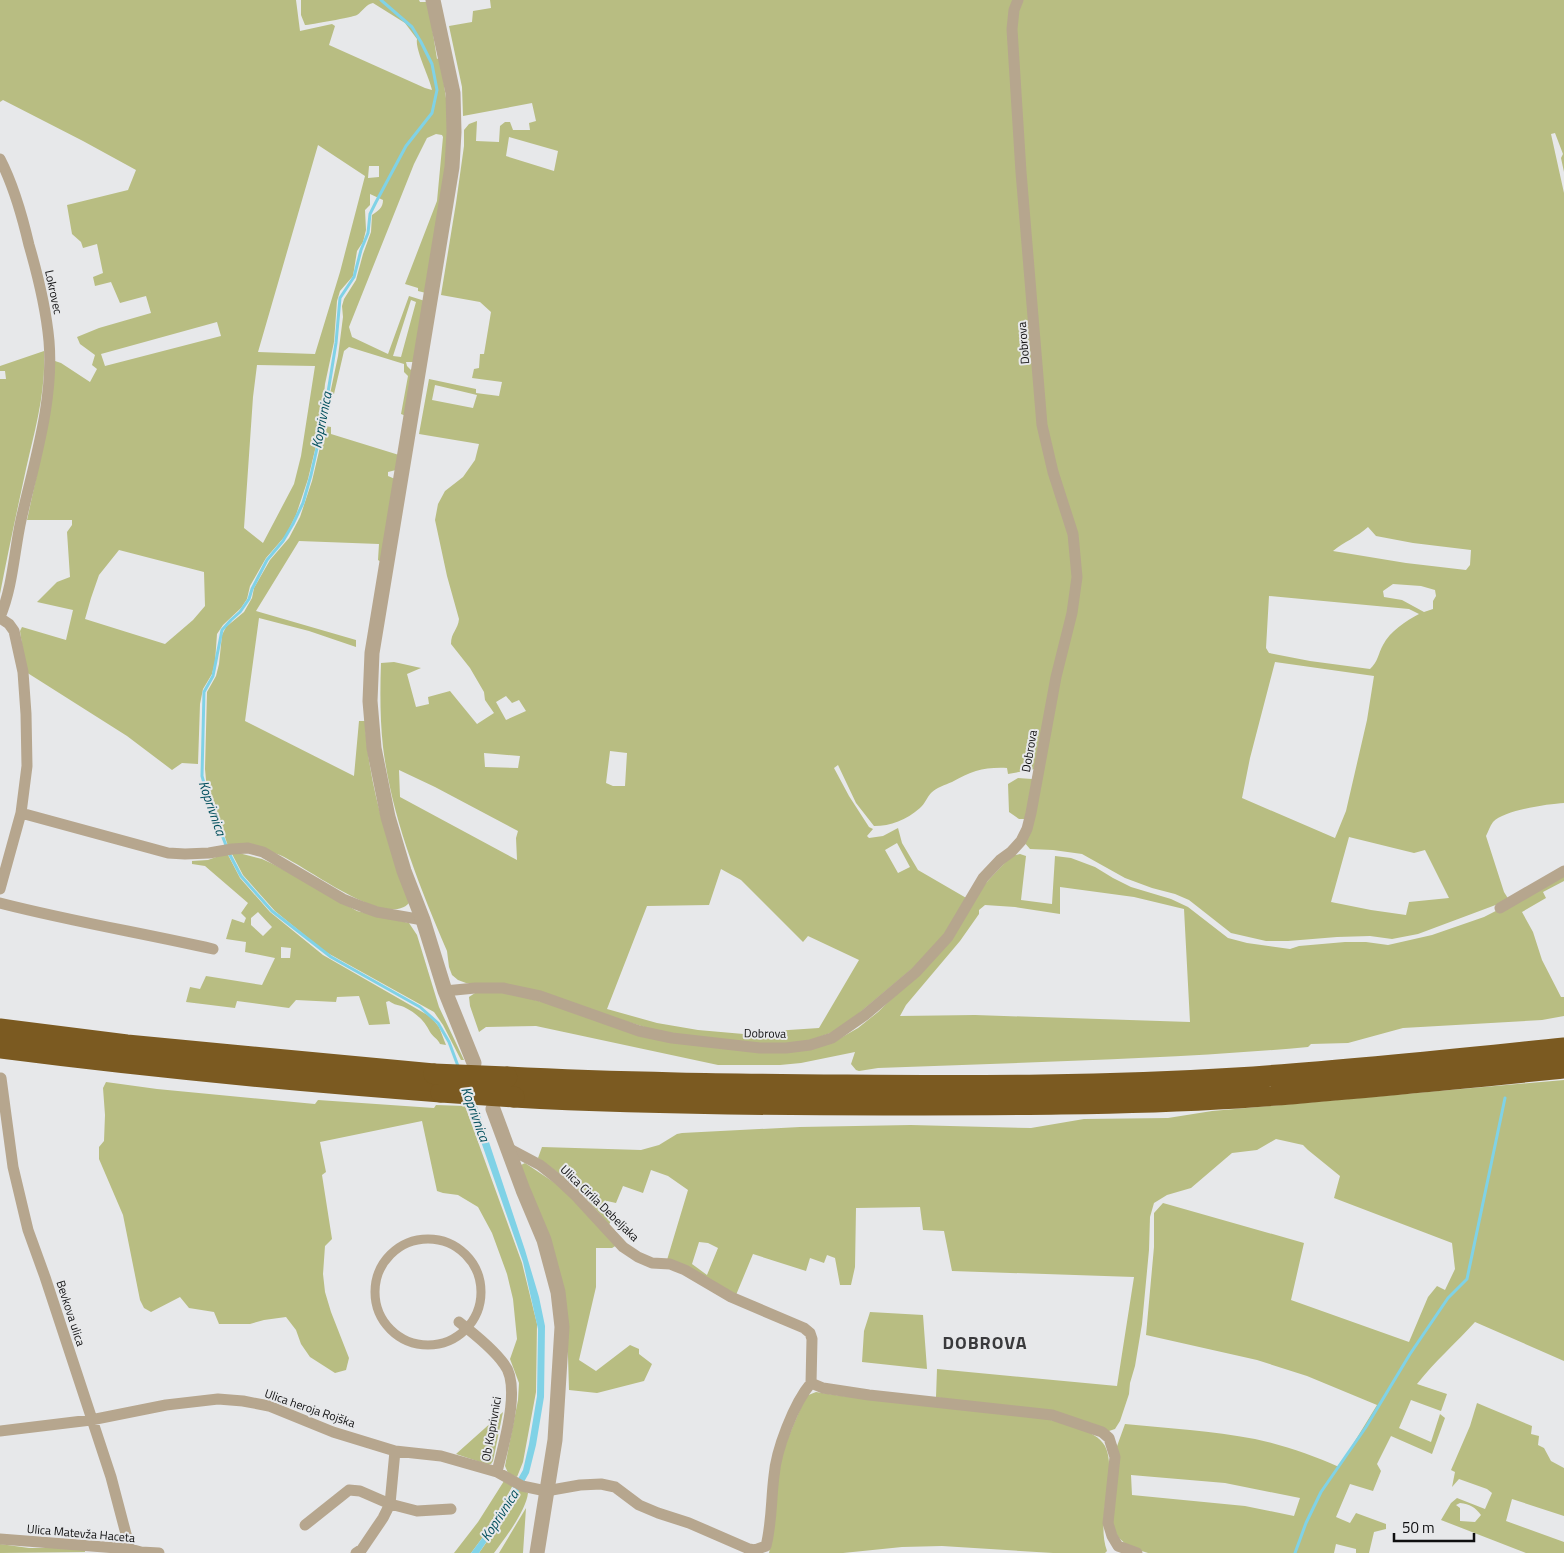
<svg xmlns="http://www.w3.org/2000/svg" width="1564" height="1553" viewBox="0 0 1564 1553" font-family="'Titillium Web',sans-serif">
	<style>
		.green { fill: #b8bd82; fill-rule: evenodd }
		.water { fill: #80d2e6 }
		.lines { fill: none; stroke-linecap: round; stroke-linejoin: round }
		.stream { stroke: #80d2e6; stroke-width: 3 }
		.pedestrian { stroke: #b6a68e; stroke-width: 9 }
		.minor { stroke: #b6a68e; stroke-width: 11 }
		.tertiary { stroke: #b6a68e; stroke-width: 15 }
		.motorway { stroke: #7b5a21; stroke-width: 21 }
		.motorway-bridge { stroke: #7b5a21; stroke-width: 21 }
		.labels { text-anchor: middle; dominant-baseline: central; stroke-width: 4; stroke-linejoin: round; paint-order: stroke }
		.street-label { font-size: 12px; fill: #0f0f10; stroke: #e7e8ea }
		.water-label { font-size: 14px; font-style: italic; fill: #024f5d; stroke: #e7e8ea }
		.district-label { font-size: 18px; font-weight: bold; letter-spacing: 1px; fill: #3a3a3c; stroke: #e7e8ea }
	</style>
	<rect width="100%" height="100%" fill="#e7e8ea"/>
	<path class="green" d="M 0,0 L 296,0 L 300,31 L 332,24 L 335,26 L 329,45 L 425,88 L 432,90 C 429,76 415,50 417,39 L 405,23 L 373,3 C 366,4 363,11 357,15 C 353,17 310,25 305,25 L 301,15 L 301,0 L 419,0 L 420,2 L 427,2 L 429,8 L 437,59 L 440,57 L 448,112 L 446,166 L 426,293 L 418,291 L 418,288 L 405,284 L 437,201 L 443,137 L 442,135 L 436,134 L 427,138 L 414,164 L 349,327 L 352,337 L 388,354 L 409,296 L 425,301 L 415,362 L 406,362 L 407,366 L 413,372 L 406,416 L 401,414 L 408,376 L 404,372 L 404,364 L 349,347 L 344,351 L 334,394 L 330,394 L 338,356 L 343,317 L 342,306 L 344,299 L 356,280 L 363,254 L 371,232 L 372,215 C 378,211 383,208 383,200 L 370,194 L 370,205 L 365,210 L 366,230 L 363,242 L 357,251 L 353,276 L 340,291 L 337,301 L 334,342 L 325,384 L 321,425 L 308,479 L 296,515 L 286,535 L 266,558 L 250,586 L 247,599 L 241,608 L 223,625 L 217,634 L 215,662 L 212,674 L 203,689 L 200,704 L 198,764 L 182,763 L 172,770 L 127,736 L 26,672 L 20,631 L 22,627 L 66,640 L 73,610 L 37,602 L 57,582 L 70,577 L 67,532 L 72,525 L 72,520 L 27,520 L 48,423 L 55,361 L 61,363 L 90,382 L 97,369 L 92,365 L 95,355 L 80,344 L 77,337 L 99,328 L 151,313 L 146,296 L 120,303 L 111,282 L 95,286 L 93,277 L 103,273 L 97,244 L 83,248 L 81,242 L 72,234 L 67,205 L 128,190 L 136,170 L 83,141 L 3,100 L 0,102 ZM 318,145 L 365,176 L 340,272 L 315,354 L 258,352 ZM 369,166 L 379,166 L 379,177 L 368,178 ZM 411,300 L 416,302 L 401,357 L 393,356 ZM 217,322 L 221,336 L 105,366 L 101,354 ZM 257,365 L 315,366 L 301,456 L 294,484 L 263,543 L 244,528 L 253,397 ZM 119,550 L 204,572 L 205,606 L 193,620 L 165,644 L 85,619 L 91,598 L 99,575 Z
		M 490,0 L 1564,0 L 1564,172 L 1561,158 L 1563,154 L 1555,133 L 1551,134 L 1564,193 L 1564,803 C 1548,804 1504,810 1493,822 C 1490,826 1488,832 1486,836 L 1504,892 L 1509,900 L 1418,934 L 1392,939 L 1370,936 L 1337,937 L 1288,941 L 1266,941 L 1231,933 L 1189,900 L 1175,894 L 1152,888 L 1125,878 L 1082,854 L 1053,850 L 1030,849 L 1024,842 L 1026,819 L 1019,819 L 1009,812 L 1008,784 L 1018,778 L 1032,779 L 1035,769 L 1008,774 L 1007,768 C 984,767 972,771 952,782 C 945,785 937,787 931,793 C 927,797 925,804 920,808 C 906,820 891,826 874,826 L 856,803 L 838,765 L 834,768 L 849,796 L 869,827 L 873,829 L 867,836 L 869,838 L 883,836 L 898,828 L 902,843 L 918,870 L 968,899 L 939,946 L 839,1030 L 805,1042 L 763,1045 L 687,1037 L 651,1029 L 504,984 L 466,983 L 458,980 L 452,975 L 449,967 L 447,951 C 419,885 392,819 383,747 C 380,719 380,691 381,663 L 394,662 L 421,668 L 407,674 L 416,707 L 429,704 L 428,697 L 450,691 L 477,724 L 494,713 L 485,700 L 484,692 L 470,668 L 451,644 C 451,632 458,630 459,619 L 447,576 L 435,520 L 438,504 L 445,491 L 463,477 L 475,460 L 479,444 L 419,434 L 429,379 L 476,389 L 476,393 L 499,396 L 502,382 L 472,378 L 474,369 L 479,368 L 480,354 L 484,354 L 491,312 L 480,302 L 441,295 L 456,203 L 464,146 L 464,130 L 469,124 L 477,121 L 476,141 L 499,142 L 500,126 L 505,122 L 510,122 L 513,130 L 530,130 L 529,123 L 536,121 L 532,103 L 463,116 L 462,87 L 449,26 L 472,22 L 473,11 L 491,8 ZM 509,137 L 558,151 L 554,171 L 506,156 ZM 435,385 L 477,395 L 473,408 L 432,400 ZM 1368,527 L 1376,536 L 1413,543 L 1471,550 L 1470,565 L 1466,570 L 1406,563 L 1333,551 C 1344,542 1357,537 1368,527 ZM 1393,584 L 1421,586 L 1435,590 L 1436,596 L 1433,601 L 1433,609 L 1424,612 L 1402,600 L 1384,597 L 1383,591 ZM 1269,596 L 1409,609 L 1419,614 C 1406,621 1390,631 1383,645 C 1378,654 1378,662 1370,669 L 1310,661 L 1269,653 L 1266,648 ZM 1275,662 L 1374,676 L 1367,720 L 1346,811 L 1335,838 L 1242,798 L 1250,758 ZM 506,696 L 512,703 L 519,700 L 526,711 L 506,720 L 496,702 ZM 610,751 L 627,753 L 625,786 L 613,786 L 606,783 ZM 484,753 L 520,756 L 518,768 L 485,767 ZM 399,770 L 435,787 L 518,831 L 516,838 L 517,860 L 400,797 ZM 1349,837 L 1414,853 L 1425,850 L 1449,898 L 1409,902 L 1406,915 L 1371,910 L 1331,902 ZM 897,843 L 910,867 L 898,873 L 885,850 ZM 721,869 L 741,880 L 803,942 L 808,936 L 859,960 L 819,1028 L 759,1032 L 755,1035 L 698,1030 L 657,1023 L 607,1009 L 647,906 L 709,905 Z
		M 44,351 C 46,392 35,430 26,469 C 17,511 8,552 0,594 L 0,379 L 6,379 L 5,371 L 0,371 L 0,366 Z
		M 325,426 L 331,427 L 331,434 L 399,455 L 396,470 L 388,472 L 388,476 L 395,479 L 381,562 L 378,560 L 379,544 L 299,541 L 256,611 L 356,640 L 356,647 L 309,631 L 259,618 L 245,721 L 354,776 L 359,721 L 365,721 C 368,784 388,844 409,903 C 385,930 303,863 277,854 C 264,849 243,849 228,846 L 206,780 L 205,769 L 207,692 L 216,676 L 219,664 L 222,635 L 226,627 L 244,612 L 252,598 L 254,588 L 270,560 L 289,538 L 300,517 L 312,481 Z
		M 231,852 L 235,852 L 262,859 L 275,865 L 357,911 L 409,923 L 417,935 L 439,1007 L 464,1060 L 461,1060 L 443,1025 L 434,1012 L 324,951 L 275,911 L 243,875 Z
		M 227,853 L 240,878 L 270,912 L 323,955 L 431,1017 L 439,1027 L 446,1045 L 440,1044 C 438,1039 433,1037 430,1032 C 424,1020 416,1013 404,1007 C 399,1005 394,1005 389,1001 L 386,1002 L 390,1024 L 369,1025 L 359,996 L 337,997 L 336,1002 L 296,1000 L 289,1008 L 237,1001 L 235,1008 L 186,1002 L 190,987 L 200,989 L 206,976 L 262,985 L 275,958 L 245,952 L 246,942 L 226,939 L 232,919 L 244,923 L 246,918 L 241,913 L 248,903 L 205,866 L 192,864 L 192,861 L 208,860 ZM 258,912 L 272,927 L 263,936 L 251,925 L 251,918 ZM 281,947 L 291,948 L 290,958 L 281,958 Z
		M 1020,854 L 1026,856 L 1021,900 L 1052,904 L 1055,856 L 1071,858 L 1095,867 L 1113,878 L 1131,887 L 1171,899 L 1188,907 L 1228,938 L 1247,943 L 1290,949 L 1299,946 L 1345,942 L 1366,942 L 1388,945 L 1432,935 L 1484,917 L 1564,876 L 1564,881 L 1543,892 L 1546,898 L 1522,912 L 1533,932 L 1542,960 L 1561,997 L 1564,997 L 1564,1016 L 1542,1020 L 1403,1028 L 1348,1043 L 1311,1044 L 1308,1047 C 1165,1060 1022,1062 878,1068 L 859,1071 L 856,1070 L 851,1064 L 855,1052 L 801,1063 L 780,1065 L 718,1065 L 536,1026 L 486,1027 L 479,1032 L 470,1006 L 469,997 L 475,993 L 507,993 L 729,1049 L 837,1040 L 858,1028 L 878,1012 L 939,953 L 983,886 L 1011,856 ZM 1060,887 L 1134,897 L 1184,909 L 1190,1022 L 975,1015 L 900,1016 L 906,1005 L 960,941 L 979,914 L 979,910 L 985,905 L 1015,907 L 1060,914 Z
		M 1564,1080 L 1564,1361 L 1475,1322 C 1456,1343 1434,1362 1417,1384 L 1447,1394 L 1441,1411 L 1411,1400 L 1399,1428 L 1431,1442 L 1440,1414 L 1445,1418 L 1432,1454 L 1391,1436 L 1377,1464 L 1381,1471 L 1373,1491 L 1350,1484 L 1336,1517 L 1350,1523 L 1356,1513 L 1386,1524 L 1386,1529 L 1374,1532 L 1369,1553 L 1356,1553 L 1356,1549 L 1336,1544 L 1334,1553 L 1148,1553 L 1129,1547 L 1119,1538 L 1112,1526 L 1116,1449 L 1125,1424 C 1168,1428 1212,1431 1255,1439 C 1283,1445 1312,1455 1339,1467 L 1377,1405 L 1307,1376 L 1257,1360 L 1146,1335 L 1154,1247 L 1154,1213 L 1163,1203 L 1304,1243 L 1291,1300 L 1409,1342 L 1428,1297 L 1437,1286 L 1445,1290 L 1455,1269 L 1452,1243 L 1334,1198 L 1340,1176 L 1308,1150 L 1303,1145 L 1276,1139 L 1257,1150 L 1232,1153 L 1191,1188 L 1167,1195 L 1154,1203 L 1150,1217 L 1149,1250 L 1142,1324 L 1135,1366 L 1130,1383 L 1129,1394 L 1120,1421 L 1115,1429 L 1109,1431 L 936,1397 L 937,1369 L 1117,1386 L 1134,1277 L 952,1271 L 944,1231 L 923,1230 L 920,1207 L 856,1208 L 855,1267 L 851,1285 L 840,1285 L 835,1258 L 827,1255 L 824,1263 L 810,1258 L 806,1271 L 753,1254 L 736,1295 L 667,1260 L 688,1190 L 668,1176 L 651,1170 L 643,1193 L 623,1186 L 616,1203 L 607,1201 L 605,1209 L 614,1213 L 609,1225 L 584,1196 L 565,1178 L 538,1158 L 542,1147 L 641,1150 L 659,1145 L 677,1134 L 682,1133 L 800,1127 L 911,1125 L 1031,1128 L 1084,1119 L 1168,1118 L 1212,1111 ZM 699,1242 L 708,1243 L 718,1248 L 707,1275 L 692,1264 ZM 1131,1475 L 1225,1483 L 1300,1498 L 1294,1516 L 1245,1506 L 1132,1495 Z
		M 106,1082 L 157,1089 L 315,1104 L 318,1100 L 434,1108 L 436,1105 L 465,1106 L 522,1263 L 537,1324 L 536,1392 L 523,1462 L 517,1477 L 508,1473 L 505,1466 L 518,1400 L 519,1383 L 510,1359 L 517,1339 L 513,1299 L 507,1274 L 492,1233 L 478,1207 L 458,1195 L 443,1193 L 437,1191 L 422,1121 L 320,1142 L 326,1172 L 322,1175 L 332,1239 L 325,1246 L 323,1274 L 325,1292 L 331,1312 L 349,1358 L 346,1370 L 335,1373 L 310,1357 L 301,1344 L 296,1330 L 286,1317 L 264,1320 L 250,1324 L 219,1324 L 214,1312 L 189,1308 L 180,1297 L 151,1312 L 144,1308 L 140,1300 L 123,1215 L 99,1159 L 99,1147 L 104,1141 L 105,1115 L 103,1088 Z
		M 525,1163 L 561,1187 L 617,1245 L 612,1248 L 596,1248 L 596,1287 L 579,1360 L 596,1371 L 630,1345 L 639,1349 L 639,1354 L 652,1364 L 644,1381 L 597,1393 L 569,1390 L 567,1323 L 521,1165 Z
		M 870,1312 L 923,1315 L 927,1369 L 862,1362 L 864,1331 Z
		M 816,1392 C 871,1401 928,1405 983,1411 C 1002,1413 1022,1414 1040,1418 C 1058,1421 1096,1429 1105,1446 C 1118,1471 1095,1518 1107,1551 L 1105,1553 L 1053,1553 L 942,1546 L 902,1547 L 843,1553 L 769,1553 C 775,1528 773,1502 777,1476 C 782,1448 795,1422 806,1396 Z
		M 1477,1403 L 1532,1426 L 1531,1434 L 1539,1436 L 1538,1445 L 1544,1448 L 1551,1461 L 1564,1468 L 1564,1516 L 1512,1499 L 1506,1521 L 1564,1542 L 1564,1553 L 1526,1553 L 1441,1520 L 1451,1503 L 1457,1498 L 1485,1509 L 1492,1493 L 1487,1489 L 1459,1479 L 1452,1487 L 1455,1472 L 1451,1470 L 1470,1426 ZM 1460,1503 C 1470,1504 1475,1507 1481,1515 L 1475,1522 L 1460,1521 L 1460,1508 L 1456,1505 Z
		M 503,1412 L 493,1461 L 491,1464 L 486,1464 L 456,1454 Z
		M 504,1481 L 513,1485 L 489,1529 L 471,1553 L 454,1553 L 478,1522 Z
		M 520,1489 L 528,1493 C 526,1511 505,1538 494,1553 L 479,1553 L 495,1530 Z
		M 526,1508 L 523,1553 L 499,1553 Z
		M 0,1544 L 29,1548 L 65,1548 L 85,1550 L 85,1552 L 0,1553 Z"/>
	<path class="water" d="M 477,1106 L 525,1250 L 539,1297 L 545,1326 L 544,1397 L 536,1445 L 529,1473 L 510,1507 L 479,1553 L 471,1553 L 489,1529 L 523,1470 L 529,1444 L 537,1396 L 538,1329 L 523,1262 L 469,1107 Z"/>
	<g class="lines">
		<path class="stream" d="M 227,848 L 209,801 L 202,776 L 204,692 L 213,676 L 222,630 L 231,620 L 240,612 L 249,599 L 252,589 L 267,560 L 283,541 L 293,524 L 303,503 L 311,475 L 324,417 L 336,343 L 340,298 L 354,277 L 361,250 L 368,233 L 370,214 L 376,202 L 406,146 L 432,113 L 437,90 L 432,64 L 421,42 L 412,27 L 381,0
			M 229,853 L 241,876 L 272,911 L 331,957 L 420,1007 L 438,1023 L 449,1042 L 458,1066
			M 1295,1553 L 1306,1523 L 1321,1492 L 1366,1427 L 1410,1354 L 1448,1298 L 1467,1279 L 1505,1098"/>
		<path class="pedestrian" d="M375 1292a53 53 0 1 1 106 0a53 53 0 1 1-106 0Z"/>
		<path class="minor" d="M 0,159 C 14,186 22,215 29,245 C 38,276 46,308 49,341 C 54,401 34,462 21,520 C 14,552 13,586 0,617
			M 0,618 L 9,624 L 14,631 L 23,672 L 26,714 L 27,766 L 21,813 L 0,889
			M 21,813 L 168,853 L 185,854 L 209,853 L 232,849 L 248,848 L 263,852 L 343,899 L 363,907 L 377,912 L 423,920
			M 0,903 C 70,921 142,933 213,949
			M 1500,908 L 1564,871
			M 445,991 L 475,988 L 503,988 L 540,996 L 639,1031 L 672,1038 L 760,1048 L 786,1048 L 810,1045 L 832,1038 L 865,1015 L 916,972 L 948,937 L 983,878 L 1000,860 L 1011,852 L 1021,841 L 1027,829 L 1031,813 L 1056,677 L 1072,613 L 1077,577 L 1073,534 L 1053,472 L 1042,425 L 1021,172 L 1012,29 L 1014,10 L 1018,0
			M 1,1078 L 13,1167 L 28,1230 L 45,1277 L 111,1477 L 131,1553
			M 508,1148 L 540,1165 L 559,1180 L 576,1196 L 623,1247 L 638,1257 L 652,1263 L 670,1264 L 685,1270 L 731,1297 L 804,1328 L 810,1333 L 812,1339 L 811,1383
			M 459,1322 C 472,1332 494,1350 504,1364 C 522,1386 503,1446 497,1472
			M 0,1431 L 91,1420 L 166,1405 L 218,1399 L 243,1401 L 269,1406 L 333,1432 L 395,1451 L 441,1456 L 497,1472 L 522,1486 L 546,1491 L 580,1485 L 601,1484 L 615,1487 L 639,1505 L 658,1513 L 689,1523 L 749,1549 L 755,1550 L 766,1546 C 772,1522 771,1499 774,1476 C 776,1450 794,1403 811,1383 L 823,1388 L 869,1395 L 1052,1415 L 1102,1432 L 1109,1438 L 1115,1457 L 1108,1523 L 1112,1536 L 1118,1546 L 1137,1553
			M 305,1525 L 349,1490 L 360,1491 L 390,1504 L 417,1511 L 451,1509
			M 0,1539 L 130,1549 L 141,1552 L 159,1553
			M 356,1553 L 362,1549 L 383,1518 L 390,1504 L 395,1451"/>
		<path class="tertiary" d="M 433,0 L 453,93 L 454,132 L 452,167 L 372,653 L 370,701 L 374,748 L 388,817 L 404,871 L 423,920 L 445,991 L 474,1063
			M 493,1109 L 523,1190 L 544,1240 L 558,1292 L 562,1327 L 555,1440 L 537,1553"/>
		<path class="motorway" d="M 0,1029 L 127,1045 L 434,1074
			M 0,1048 C 147,1067 293,1081 441,1092
			M 507,1077 C 621,1083 734,1084 847,1085 C 977,1086 1107,1086 1236,1078 C 1345,1071 1455,1059 1564,1048
			M 514,1097 C 638,1104 761,1105 884,1105 C 1002,1105 1120,1105 1238,1098 C 1347,1090 1455,1079 1564,1068"/>
		<path class="motorway-bridge" d="M 434,1074 L 507,1077
			M 441,1092 L 514,1097"/>
	</g>
	<g class="labels">
		<g class="street-label">
			<text transform="translate(54 292) rotate(78)">Lokrovec</text>
			<text transform="translate(1023 343) rotate(-95)">Dobrova</text>
			<text transform="translate(1029 751) rotate(-80)">Dobrova</text>
			<text transform="translate(765 1033) rotate(1)">Dobrova</text>
			<text transform="translate(600 1203) rotate(44)">Ulica Cirila Debeljaka</text>
			<text transform="translate(71 1313) rotate(72)">Bevkova ulica</text>
			<text transform="translate(310 1408) rotate(19)">Ulica heroja Rojška</text>
			<text transform="translate(491 1429) rotate(-80)">Ob Koprivnici</text>
			<text transform="translate(81 1533) rotate(5)">Ulica Matevža Haceta</text>
		</g>
		<g class="water-label">
			<text transform="translate(321 420) rotate(-79)">Koprivnica</text>
			<text transform="translate(213 808) rotate(71)">Koprivnica</text>
			<text transform="translate(476 1114) rotate(70)">Koprivnica</text>
			<text transform="translate(499 1515) rotate(-57)">Koprivnica</text>
		</g>
		<g class="district-label">
			<text x="985" y="1342">DOBROVA</text>
		</g>
	</g>
	<path d="M1394 1533v8h80v-8" fill="none" stroke="#0f0f10" stroke-width="2.5"/>
	<text x="1402" y="1533" font-size="15" fill="#0f0f10" stroke="#e7e8ea" stroke-width="4" paint-order="stroke">50 m</text>
</svg>
